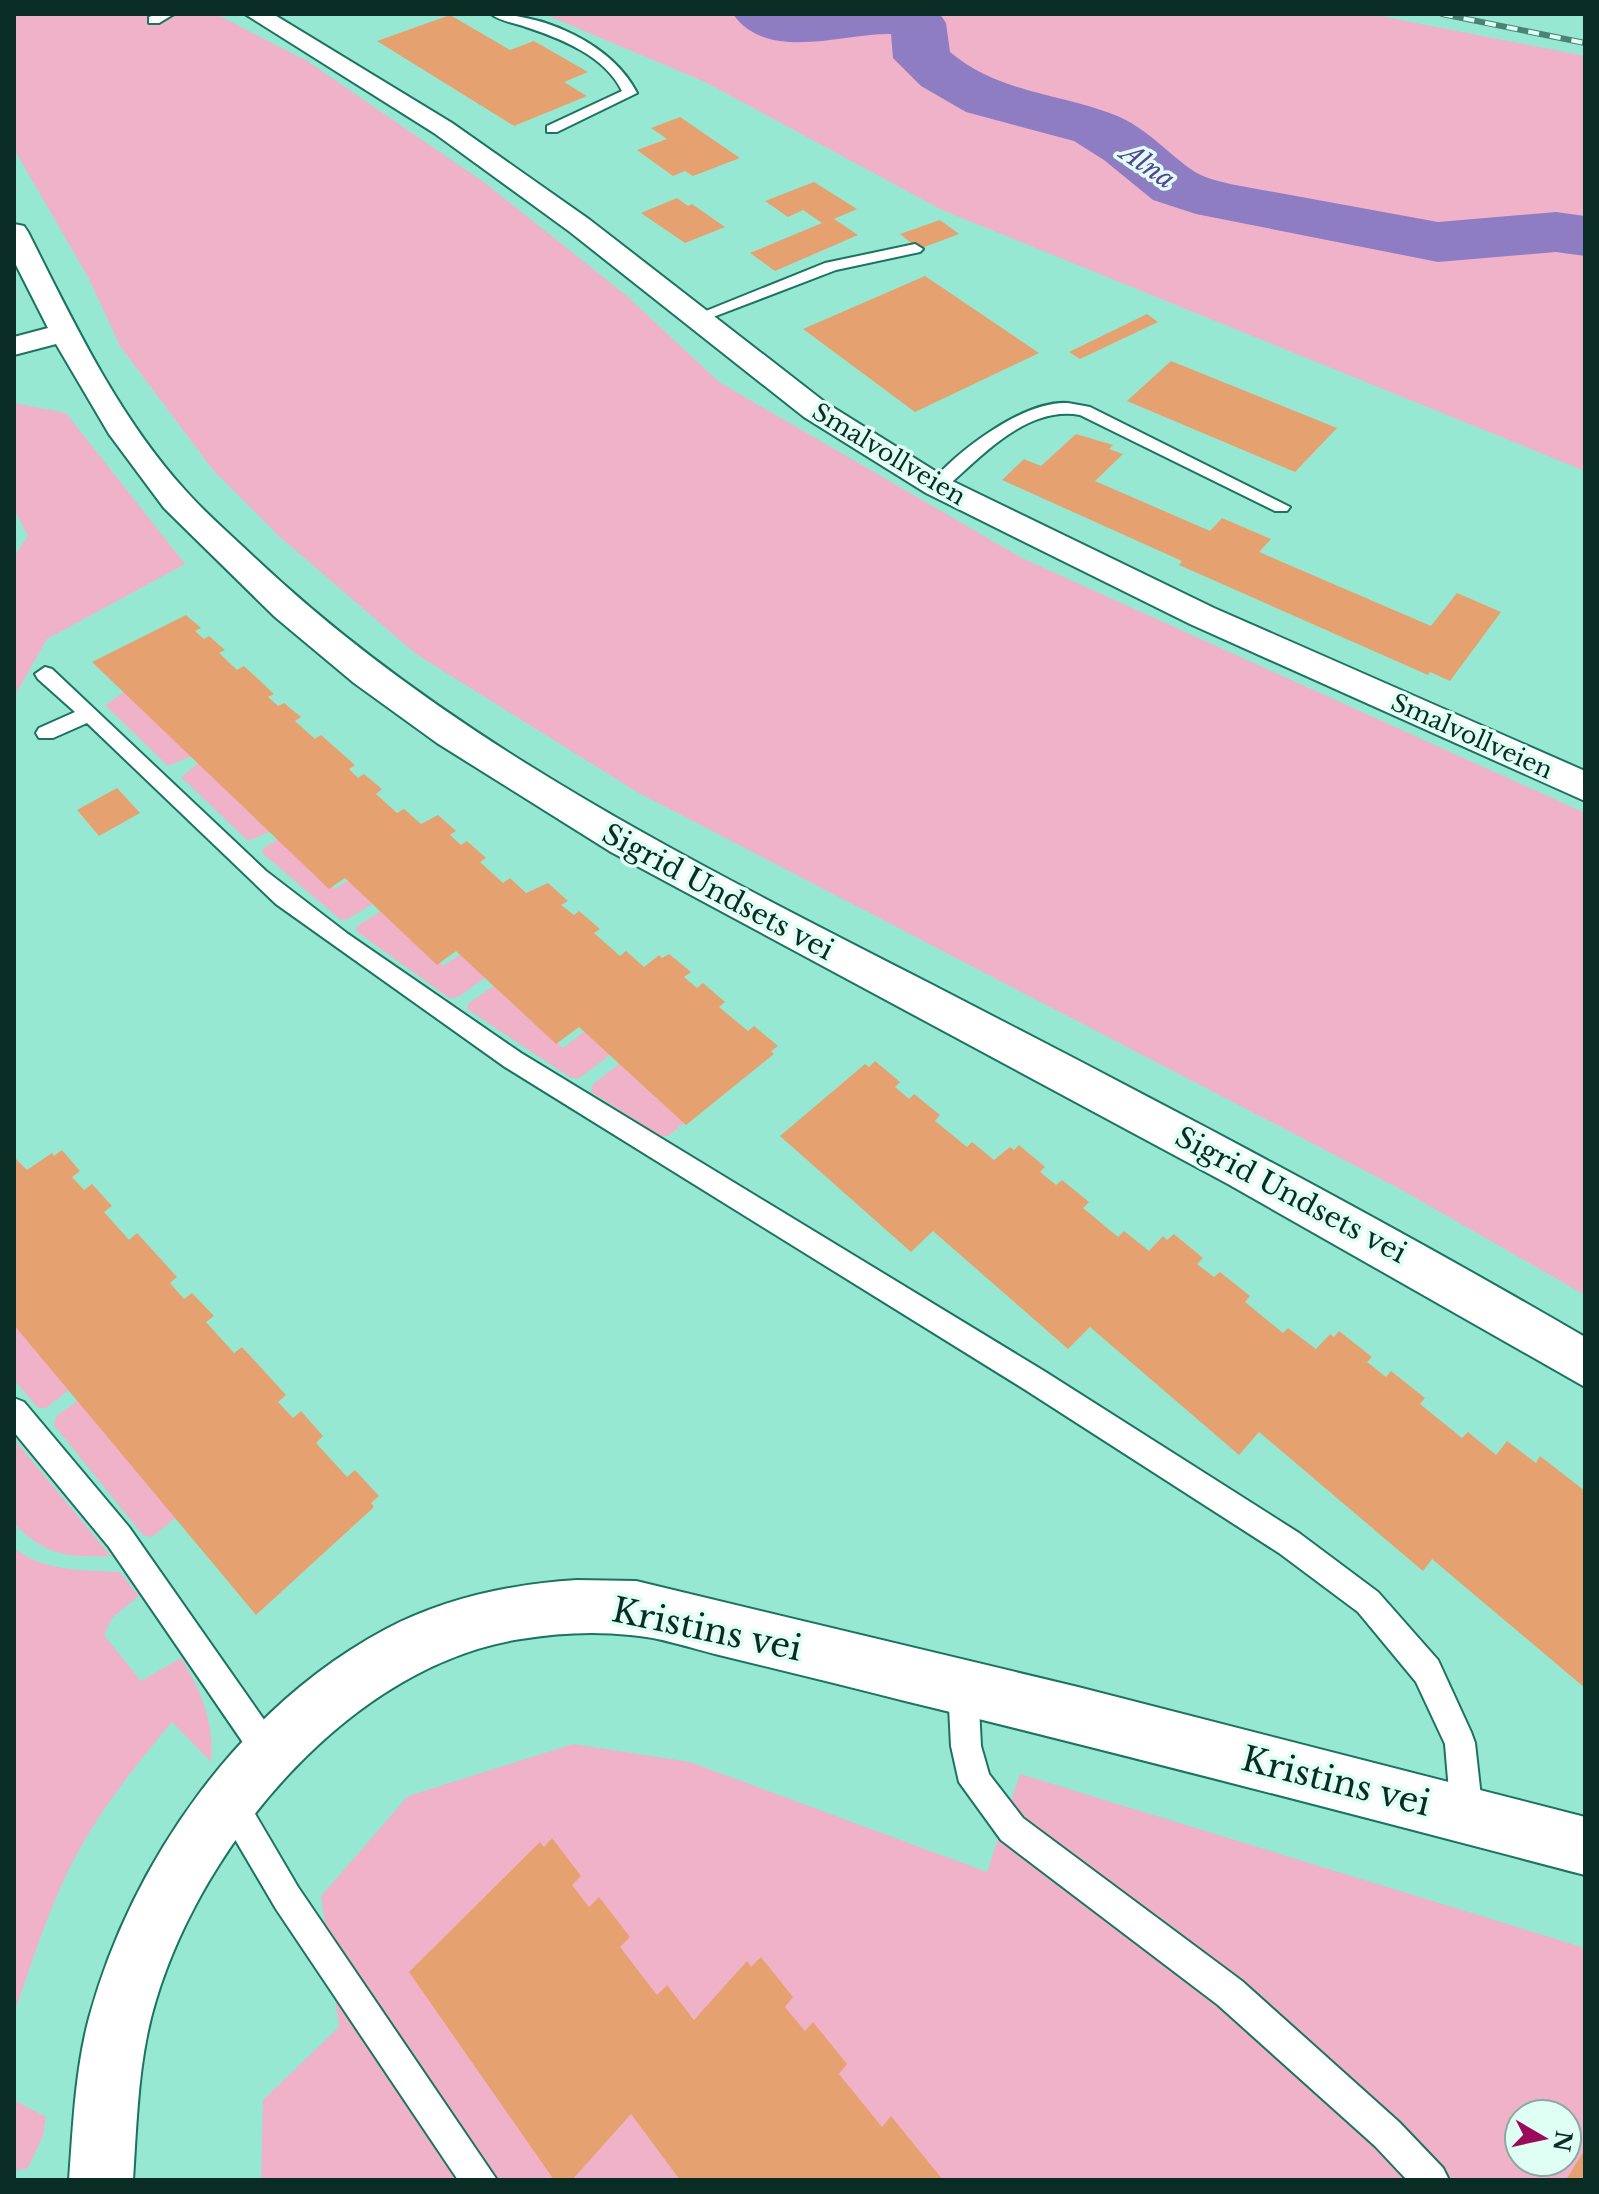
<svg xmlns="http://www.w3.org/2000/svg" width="1599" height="2194" viewBox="0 0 1599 2194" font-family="'Libre Baskerville',serif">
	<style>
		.green { fill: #f0b2c9; fill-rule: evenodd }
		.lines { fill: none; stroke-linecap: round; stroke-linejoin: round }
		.river { fill: #8f7dc3; fill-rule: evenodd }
		.building { fill: #e6a171 }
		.service-casing { stroke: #1c7361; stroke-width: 4 }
		.minor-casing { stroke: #1c7361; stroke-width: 4 }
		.tertiary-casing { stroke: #1c7361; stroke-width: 4 }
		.service { fill: #fff; fill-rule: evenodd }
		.minor { fill: #fff; fill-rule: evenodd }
		.tertiary { fill: #fff; fill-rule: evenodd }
		.rail-casing { stroke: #4a8375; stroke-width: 6 }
		.rail { stroke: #dffef4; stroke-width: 4; stroke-dasharray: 11; stroke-linecap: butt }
		.labels { text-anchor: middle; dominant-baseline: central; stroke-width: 7; stroke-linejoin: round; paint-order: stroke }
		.far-street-label { font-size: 24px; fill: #092d25; stroke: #dffef4 }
		.far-water-label { font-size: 26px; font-style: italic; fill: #5a3f94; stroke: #dffef4 }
		.street-label { font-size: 28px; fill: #092d25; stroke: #dffef4 }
		.near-street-label { font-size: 34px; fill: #092d25; stroke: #dffef4 }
	</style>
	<rect width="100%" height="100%" fill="#97e8d2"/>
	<path class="green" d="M 14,14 L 216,14 L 307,61 L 485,183 L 627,296 L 719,382 L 1022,558 L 1585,813 L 1585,1295 L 1400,1189 L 637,792 L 416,654 L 280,537 L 213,470 L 120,346 L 88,277 L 14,149 Z
		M 544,14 L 1371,14 L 1585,56 L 1585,471 L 942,210 L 705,82 Z
		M 14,403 L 66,413 L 185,564 L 47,639 L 14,697 L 14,556 L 28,536 L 14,509 Z
		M 127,690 L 195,755 L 168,766 L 105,705 Z
		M 201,761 L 274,830 L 248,841 L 181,777 Z
		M 281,838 L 335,889 L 350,879 L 375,902 L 348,919 L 341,920 L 262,853 L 263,848 Z
		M 383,910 L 443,966 L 461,954 L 486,977 L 458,997 L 449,998 L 356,931 L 357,926 Z
		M 495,985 L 563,1048 L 589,1028 L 614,1052 L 579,1078 L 571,1078 L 467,1009 L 469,1003 Z
		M 623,1061 L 686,1121 L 668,1136 L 660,1136 L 591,1092 L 593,1084 Z
		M 14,1322 L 70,1389 L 46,1408 L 38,1408 L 14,1380 Z
		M 79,1400 L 177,1517 L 152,1537 L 143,1535 L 54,1425 L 56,1416 Z
		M 14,1439 L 111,1556 C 65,1557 49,1557 14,1524 Z
		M 14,1548 C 43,1572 84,1570 120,1572 L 139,1596 L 112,1618 L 104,1635 L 141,1681 L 181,1658 C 201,1690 215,1724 211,1762 L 172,1722 C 137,1763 104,1805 78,1852 C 50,1903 33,1959 14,2014 Z
		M 573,1744 L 690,1762 L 987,1872 L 1020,1774 L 1585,1948 L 1585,2180 L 261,2180 L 263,2100 L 339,2027 L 321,1896 L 408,1796 ZM 1519,2114 L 1567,2114 L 1567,2162 L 1519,2162 Z
		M 14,2100 L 46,2117 L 43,2136 L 28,2168 L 14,2171 Z"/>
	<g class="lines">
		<path class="river" d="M 733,14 L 940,14 L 946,23 L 950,52 C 999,93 1058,93 1115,115 C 1146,127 1168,154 1195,172 C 1205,178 1219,181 1230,184 L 1438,222 L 1556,212 L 1585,216 L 1585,256 L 1556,252 L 1438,262 L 1196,214 L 1153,200 L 1104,160 L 1074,141 L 966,112 L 921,86 L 893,58 L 891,34 C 844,33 767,63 733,14 Z"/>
	</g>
	<path class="building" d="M 450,15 L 510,50 L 534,41 L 588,72 L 564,82 L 587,96 L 514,126 L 377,41 Z
		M 680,117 L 740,158 L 693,176 L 685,171 L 673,176 L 637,150 L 667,139 L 651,128 Z
		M 814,182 L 857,209 L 834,219 L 858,235 L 775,271 L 750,253 L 822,223 L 803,210 L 788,217 L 765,201 Z
		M 677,198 L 688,206 L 692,204 L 725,227 L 685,243 L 641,213 Z
		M 940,220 L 959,234 L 919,249 L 900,234 Z
		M 925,276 L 1039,353 L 915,412 L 803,329 Z
		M 1147,314 L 1158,322 L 1080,359 L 1069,352 Z
		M 1171,361 L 1337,428 L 1295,472 L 1127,401 Z
		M 1076,434 L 1113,445 L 1109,449 L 1123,454 L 1095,481 L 1210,531 L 1222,518 L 1271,539 L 1259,552 L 1431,626 L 1457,593 L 1501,612 L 1450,681 L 1430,672 L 1428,675 L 1179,565 L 1182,561 L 1002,480 L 1024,459 L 1041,466 Z
		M 186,615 L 201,628 L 195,631 L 204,639 L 209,636 L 225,650 L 219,653 L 237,670 L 244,666 L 274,694 L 268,697 L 278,706 L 284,703 L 301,717 L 295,721 L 315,739 L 321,735 L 355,765 L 349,769 L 358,778 L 364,774 L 382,789 L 376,794 L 397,813 L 404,809 L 421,824 L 438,815 L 456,831 L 450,835 L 461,845 L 467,841 L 486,858 L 480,862 L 503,883 L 510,878 L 526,893 L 548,883 L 568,901 L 561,905 L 574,915 L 579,911 L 600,929 L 594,933 L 620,956 L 626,951 L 644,967 L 659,955 L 662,958 L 669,954 L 691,972 L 684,977 L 697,988 L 703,983 L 725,1002 L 719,1007 L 748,1031 L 754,1026 L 778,1046 L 771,1051 L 774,1054 L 686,1125 L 579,1027 L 556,1044 L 456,951 L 437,965 L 345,878 L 329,889 L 92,662 Z
		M 117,788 L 140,813 L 99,836 L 77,810 Z
		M 875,1061 L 900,1082 L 895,1087 L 909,1099 L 914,1094 L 940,1115 L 935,1121 L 967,1147 L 972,1142 L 994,1160 L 1010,1147 L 1014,1150 L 1019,1145 L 1045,1167 L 1040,1172 L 1056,1185 L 1062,1180 L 1089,1202 L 1083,1208 L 1118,1237 L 1124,1231 L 1149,1251 L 1163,1236 L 1167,1240 L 1174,1234 L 1203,1258 L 1197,1264 L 1214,1277 L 1220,1272 L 1250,1296 L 1245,1302 L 1283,1333 L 1288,1328 L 1316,1349 L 1330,1334 L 1334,1337 L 1339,1331 L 1372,1357 L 1367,1362 L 1386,1377 L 1391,1371 L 1425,1398 L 1420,1404 L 1462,1438 L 1468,1432 L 1496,1455 L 1507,1441 L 1536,1463 L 1540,1456 L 1585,1491 L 1585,1688 L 1432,1559 L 1423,1571 L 1259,1432 L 1239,1455 L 1090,1327 L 1068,1349 L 933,1231 L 911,1252 L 780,1136 L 865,1064 L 869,1067 Z
		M 62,1150 L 80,1171 L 72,1177 L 84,1190 L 92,1184 L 112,1206 L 104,1212 L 129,1240 L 137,1233 L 177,1277 L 170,1283 L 184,1299 L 192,1293 L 214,1316 L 206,1322 L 234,1353 L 242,1347 L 286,1395 L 278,1402 L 293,1418 L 301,1411 L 323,1436 L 316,1443 L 347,1477 L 355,1470 L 379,1496 L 371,1503 L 374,1507 L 256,1615 L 14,1325 L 14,1157 L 27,1170 L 52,1153 L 54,1156 Z
		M 552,1838 L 581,1876 L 572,1885 L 589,1907 L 599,1897 L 630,1937 L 620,1947 L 657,1995 L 667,1985 L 694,2020 L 747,1961 L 751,1967 L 761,1957 L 793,1997 L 785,2007 L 805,2031 L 813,2022 L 847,2064 L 839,2074 L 882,2127 L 891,2116 L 943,2180 L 680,2180 L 631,2114 L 572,2180 L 554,2180 L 409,1972 L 540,1842 L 544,1847 Z
		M 1585,2149 L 1585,2180 L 1566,2180 Z"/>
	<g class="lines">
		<defs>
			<path id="service" d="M 157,14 L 174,14 L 159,23 L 149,23 L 149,17 Z
				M 491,14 C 544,14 612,44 637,93 L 557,132 L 547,132 L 547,126 L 622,91 C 605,56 562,39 526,27 C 514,23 500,21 491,14 Z
				M 915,244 L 923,249 L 920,252 L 836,270 L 700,322 L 686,319 L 825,263 Z
				M 1068,403 L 1090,407 L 1290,507 L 1287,511 L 1275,511 L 1080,415 C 1026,405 980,458 943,490 L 937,492 L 928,486 C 955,452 1024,400 1068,403 Z
				M 45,667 L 52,669 L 266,871 L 348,934 L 521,1053 L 1044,1371 L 1299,1533 L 1378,1592 L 1438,1660 L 1471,1732 L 1475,1743 L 1483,1815 L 1478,1826 L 1467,1831 L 1456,1826 L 1451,1815 L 1445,1744 L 1416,1682 L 1358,1612 L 1279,1553 L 1024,1389 L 505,1067 L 276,904 L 87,723 L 53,738 L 39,738 L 36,733 L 39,728 L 75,712 L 38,679 L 35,674 Z
				M 14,1398 L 24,1402 L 129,1527 L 281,1744 L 285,1755 L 281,1766 L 270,1770 L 259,1766 L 109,1547 L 14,1432 Z
				M 963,1672 L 974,1676 L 978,1687 L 981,1746 L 989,1774 L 1023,1818 L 1242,1981 L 1399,2122 L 1443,2168 L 1449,2180 L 1407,2180 L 1375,2146 L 1218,2005 L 1001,1840 L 959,1782 L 951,1746 L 948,1687 L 952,1676 Z
				M 230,1785 L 241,1790 L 298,1887 L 497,2180 L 458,2180 L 276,1909 L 219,1812 L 214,1801 L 219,1790 Z"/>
			<path id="minor" d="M 14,224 L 24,226 L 28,232 C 73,321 117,415 185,490 C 206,514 232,536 255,558 C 451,743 693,862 931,984 C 1151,1098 1371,1212 1585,1337 L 1585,1387 L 1228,1184 L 611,852 L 437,743 L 354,683 L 275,617 L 164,508 L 109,434 L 56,344 L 14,355 L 14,337 L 48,328 L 14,261 Z
				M 577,1580 L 636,1581 L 1078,1687 L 1585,1817 L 1585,1875 C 1359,1816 1132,1756 905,1701 C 843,1685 781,1670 719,1655 C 690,1648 660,1637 630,1635 C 594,1631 557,1633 521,1639 C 351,1665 204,1842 156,2000 C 138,2058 137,2120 133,2180 L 69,2180 C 73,2126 75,2071 89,2018 C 132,1861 240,1707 386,1629 C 445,1598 511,1584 577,1580 Z"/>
			<path id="tertiary" d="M 245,14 L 273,14 L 452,123 L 590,220 L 826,403 L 948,479 L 1214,608 L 1585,771 L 1585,801 L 1190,624 L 926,493 L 804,417 L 570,232 L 434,133 Z"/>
		</defs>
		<use href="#service" class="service-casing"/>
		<use href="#minor" class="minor-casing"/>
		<use href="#tertiary" class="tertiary-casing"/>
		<use href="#service" class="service"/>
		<use href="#minor" class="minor"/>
		<use href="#tertiary" class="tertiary"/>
		<defs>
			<path id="rail" d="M 1442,14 L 1585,43"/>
		</defs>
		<use href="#rail" class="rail-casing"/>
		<use href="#rail" class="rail"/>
	</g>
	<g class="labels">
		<g class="far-street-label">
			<text transform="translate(889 454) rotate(31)">Smalvollveien</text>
			<text transform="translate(1472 736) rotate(24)">Smalvollveien</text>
		</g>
		<g class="far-water-label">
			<text transform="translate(1148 166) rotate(34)">Alna</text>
		</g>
		<g class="street-label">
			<text transform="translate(718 892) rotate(28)">Sigrid Undsets vei</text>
			<text transform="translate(1291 1195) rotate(28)">Sigrid Undsets vei</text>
		</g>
		<g class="near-street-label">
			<text transform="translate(707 1629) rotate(12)">Kristins vei</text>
			<text transform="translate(1336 1781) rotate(14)">Kristins vei</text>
		</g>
	</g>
	<rect width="1599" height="2194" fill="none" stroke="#092d25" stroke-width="32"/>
	<g transform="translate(1543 2138) rotate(99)"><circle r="38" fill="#dffef4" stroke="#89aaa1" stroke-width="2"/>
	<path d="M0-6L14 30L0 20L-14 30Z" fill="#9b0b5b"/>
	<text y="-12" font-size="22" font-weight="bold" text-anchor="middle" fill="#092d25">N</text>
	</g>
</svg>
